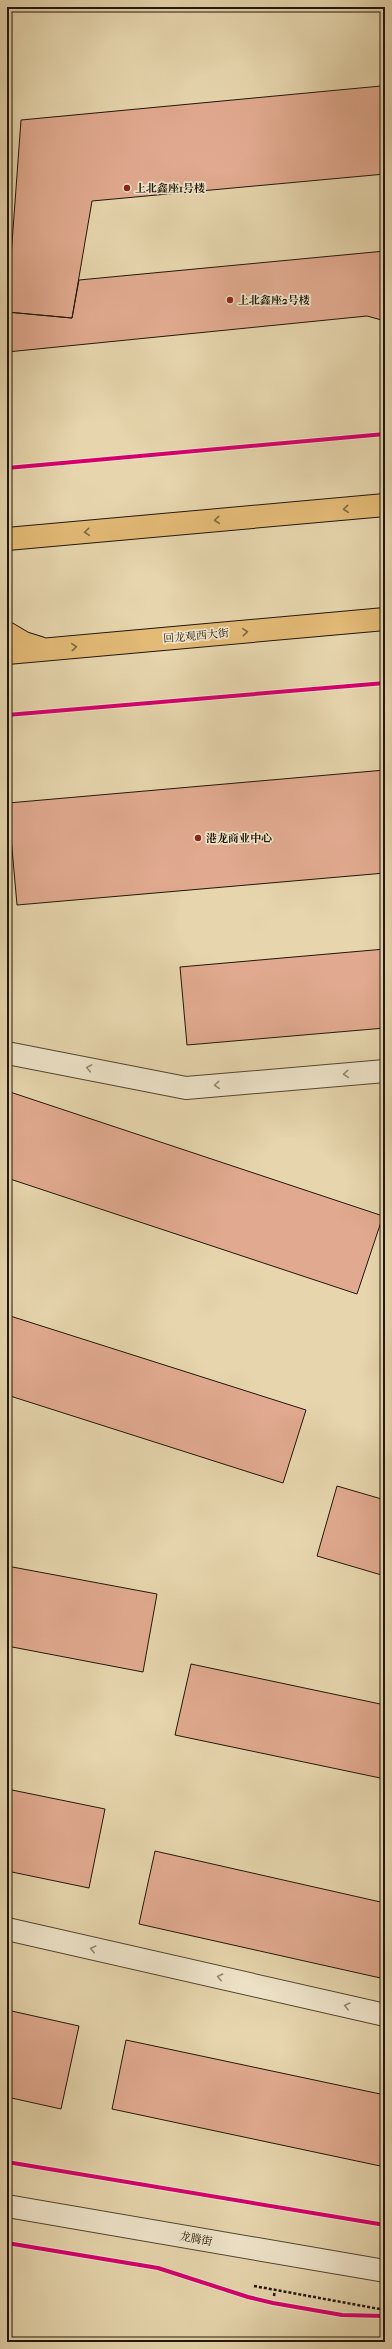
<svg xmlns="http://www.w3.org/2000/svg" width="392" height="2349" viewBox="0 0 392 2349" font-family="'IM FELL French Canon','Noto Serif SC',serif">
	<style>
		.building { fill: #e1aa90; stroke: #221707 }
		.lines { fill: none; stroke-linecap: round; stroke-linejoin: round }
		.minor-casing { stroke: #534630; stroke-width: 24 }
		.major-casing { stroke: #221707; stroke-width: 24 }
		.path { stroke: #221707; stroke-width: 2.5; stroke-dasharray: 3 2; stroke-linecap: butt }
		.minor { stroke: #efe4ca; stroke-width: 22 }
		.major { stroke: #e3ba76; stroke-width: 22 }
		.cycleway-casing { stroke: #efe4ca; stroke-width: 6 }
		.cycleway { stroke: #d6006c; stroke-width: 4 }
		.oneway { stroke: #82683e }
		.oneway2 { stroke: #938872 }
		.poi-dot { fill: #8f2418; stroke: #efe4ca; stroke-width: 1.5 }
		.labels { text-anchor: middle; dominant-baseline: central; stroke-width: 3.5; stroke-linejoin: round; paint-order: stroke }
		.poi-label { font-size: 11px; font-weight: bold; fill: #221707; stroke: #efe4ca; text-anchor: start }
		.street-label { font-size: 11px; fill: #221707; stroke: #efe4ca }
	</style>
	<rect width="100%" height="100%" fill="#e6d5ad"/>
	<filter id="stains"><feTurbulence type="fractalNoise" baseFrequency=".005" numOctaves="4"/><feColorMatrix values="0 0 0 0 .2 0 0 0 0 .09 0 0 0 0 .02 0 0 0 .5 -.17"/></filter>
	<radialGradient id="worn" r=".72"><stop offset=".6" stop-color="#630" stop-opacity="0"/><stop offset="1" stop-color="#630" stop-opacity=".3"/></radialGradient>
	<path class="building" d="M 385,82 L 385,174 L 92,201 L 72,318 L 7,312 L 21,120 L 381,86 Z
		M 385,251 L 385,321 L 367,316 L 7,352 L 7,287 L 10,286 L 7,312 L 72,318 L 79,280 Z
		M 385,770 L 385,873 L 17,905 L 8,803 Z
		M 385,949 L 385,1028 L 187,1045 L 180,967 Z
		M 7,1091 L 383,1216 L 357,1294 L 7,1178 Z
		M 7,1315 L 306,1410 L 283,1483 L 7,1395 Z
		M 337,1486 L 385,1500 L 385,1576 L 317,1556 Z
		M 7,1566 L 157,1594 L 143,1672 L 7,1646 Z
		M 191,1664 L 385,1705 L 385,1779 L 175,1735 Z
		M 7,1789 L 105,1809 L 89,1888 L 7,1871 Z
		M 155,1851 L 385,1903 L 385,1979 L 139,1924 Z
		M 7,2010 L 79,2026 L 61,2109 L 7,2097 Z
		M 126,2040 L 385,2095 L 385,2167 L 112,2109 Z"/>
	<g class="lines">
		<defs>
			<path id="minor" d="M 7,1053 L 186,1088 L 385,1071
				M 7,1929 L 385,2015
				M 7,2206 L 385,2271"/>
			<path id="major" d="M 7,539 L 385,505
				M 7,633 L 24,643 L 40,648
				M 7,653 L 385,619"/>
		</defs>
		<use href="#minor" class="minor-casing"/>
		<use href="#major" class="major-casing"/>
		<path class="path" d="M 254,2286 L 385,2310
			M 274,2296 L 275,2290"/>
		<use href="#minor" class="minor"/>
		<use href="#major" class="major"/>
		<defs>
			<path id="cycleway" d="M 7,468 L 385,434
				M 7,715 L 385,683
				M 7,2162 L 385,2225
				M 7,2243 L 158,2268 L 248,2297 L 273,2303 L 342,2315 L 385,2316"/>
		</defs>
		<use href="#cycleway" class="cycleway-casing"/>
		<use href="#cycleway" class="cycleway"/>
	</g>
	<defs><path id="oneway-chevron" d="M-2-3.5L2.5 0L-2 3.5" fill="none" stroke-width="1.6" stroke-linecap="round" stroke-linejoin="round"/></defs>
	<g class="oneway">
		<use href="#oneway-chevron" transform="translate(346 509) rotate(175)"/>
		<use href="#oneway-chevron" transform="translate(217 520) rotate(175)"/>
		<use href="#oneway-chevron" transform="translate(87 532) rotate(175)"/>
		<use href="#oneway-chevron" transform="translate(245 632) rotate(-5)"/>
		<use href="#oneway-chevron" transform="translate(74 647) rotate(-5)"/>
	</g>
	<g class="oneway2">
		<use href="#oneway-chevron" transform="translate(89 1068) rotate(-169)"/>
		<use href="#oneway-chevron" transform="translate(346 1074) rotate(175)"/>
		<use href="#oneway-chevron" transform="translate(217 1085) rotate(175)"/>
		<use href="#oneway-chevron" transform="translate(93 1949) rotate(-167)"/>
		<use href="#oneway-chevron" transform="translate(220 1977) rotate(-167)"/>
		<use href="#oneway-chevron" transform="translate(347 2006) rotate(-167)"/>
	</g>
	<g class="poi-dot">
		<circle cx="127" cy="188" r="4"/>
		<circle cx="230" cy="300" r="4"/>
		<circle cx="198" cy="838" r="4"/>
	</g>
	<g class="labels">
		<g class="poi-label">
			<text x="135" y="188">上北鑫座1号楼</text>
			<text x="238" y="300">上北鑫座2号楼</text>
			<text x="206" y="838">港龙商业中心</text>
		</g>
		<g class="street-label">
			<text transform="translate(196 636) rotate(-5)">回龙观西大街</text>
			<text transform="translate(196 2239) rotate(10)">龙腾街</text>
		</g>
	</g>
	<rect width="392" height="2349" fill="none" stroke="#e6d5ad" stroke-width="24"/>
	<rect x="8" y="8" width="376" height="2333" fill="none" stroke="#221707" stroke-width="2"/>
	<rect x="12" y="12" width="368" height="2325" fill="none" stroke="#221707"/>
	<rect width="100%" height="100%" filter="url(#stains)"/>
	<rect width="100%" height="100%" fill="url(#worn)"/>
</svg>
